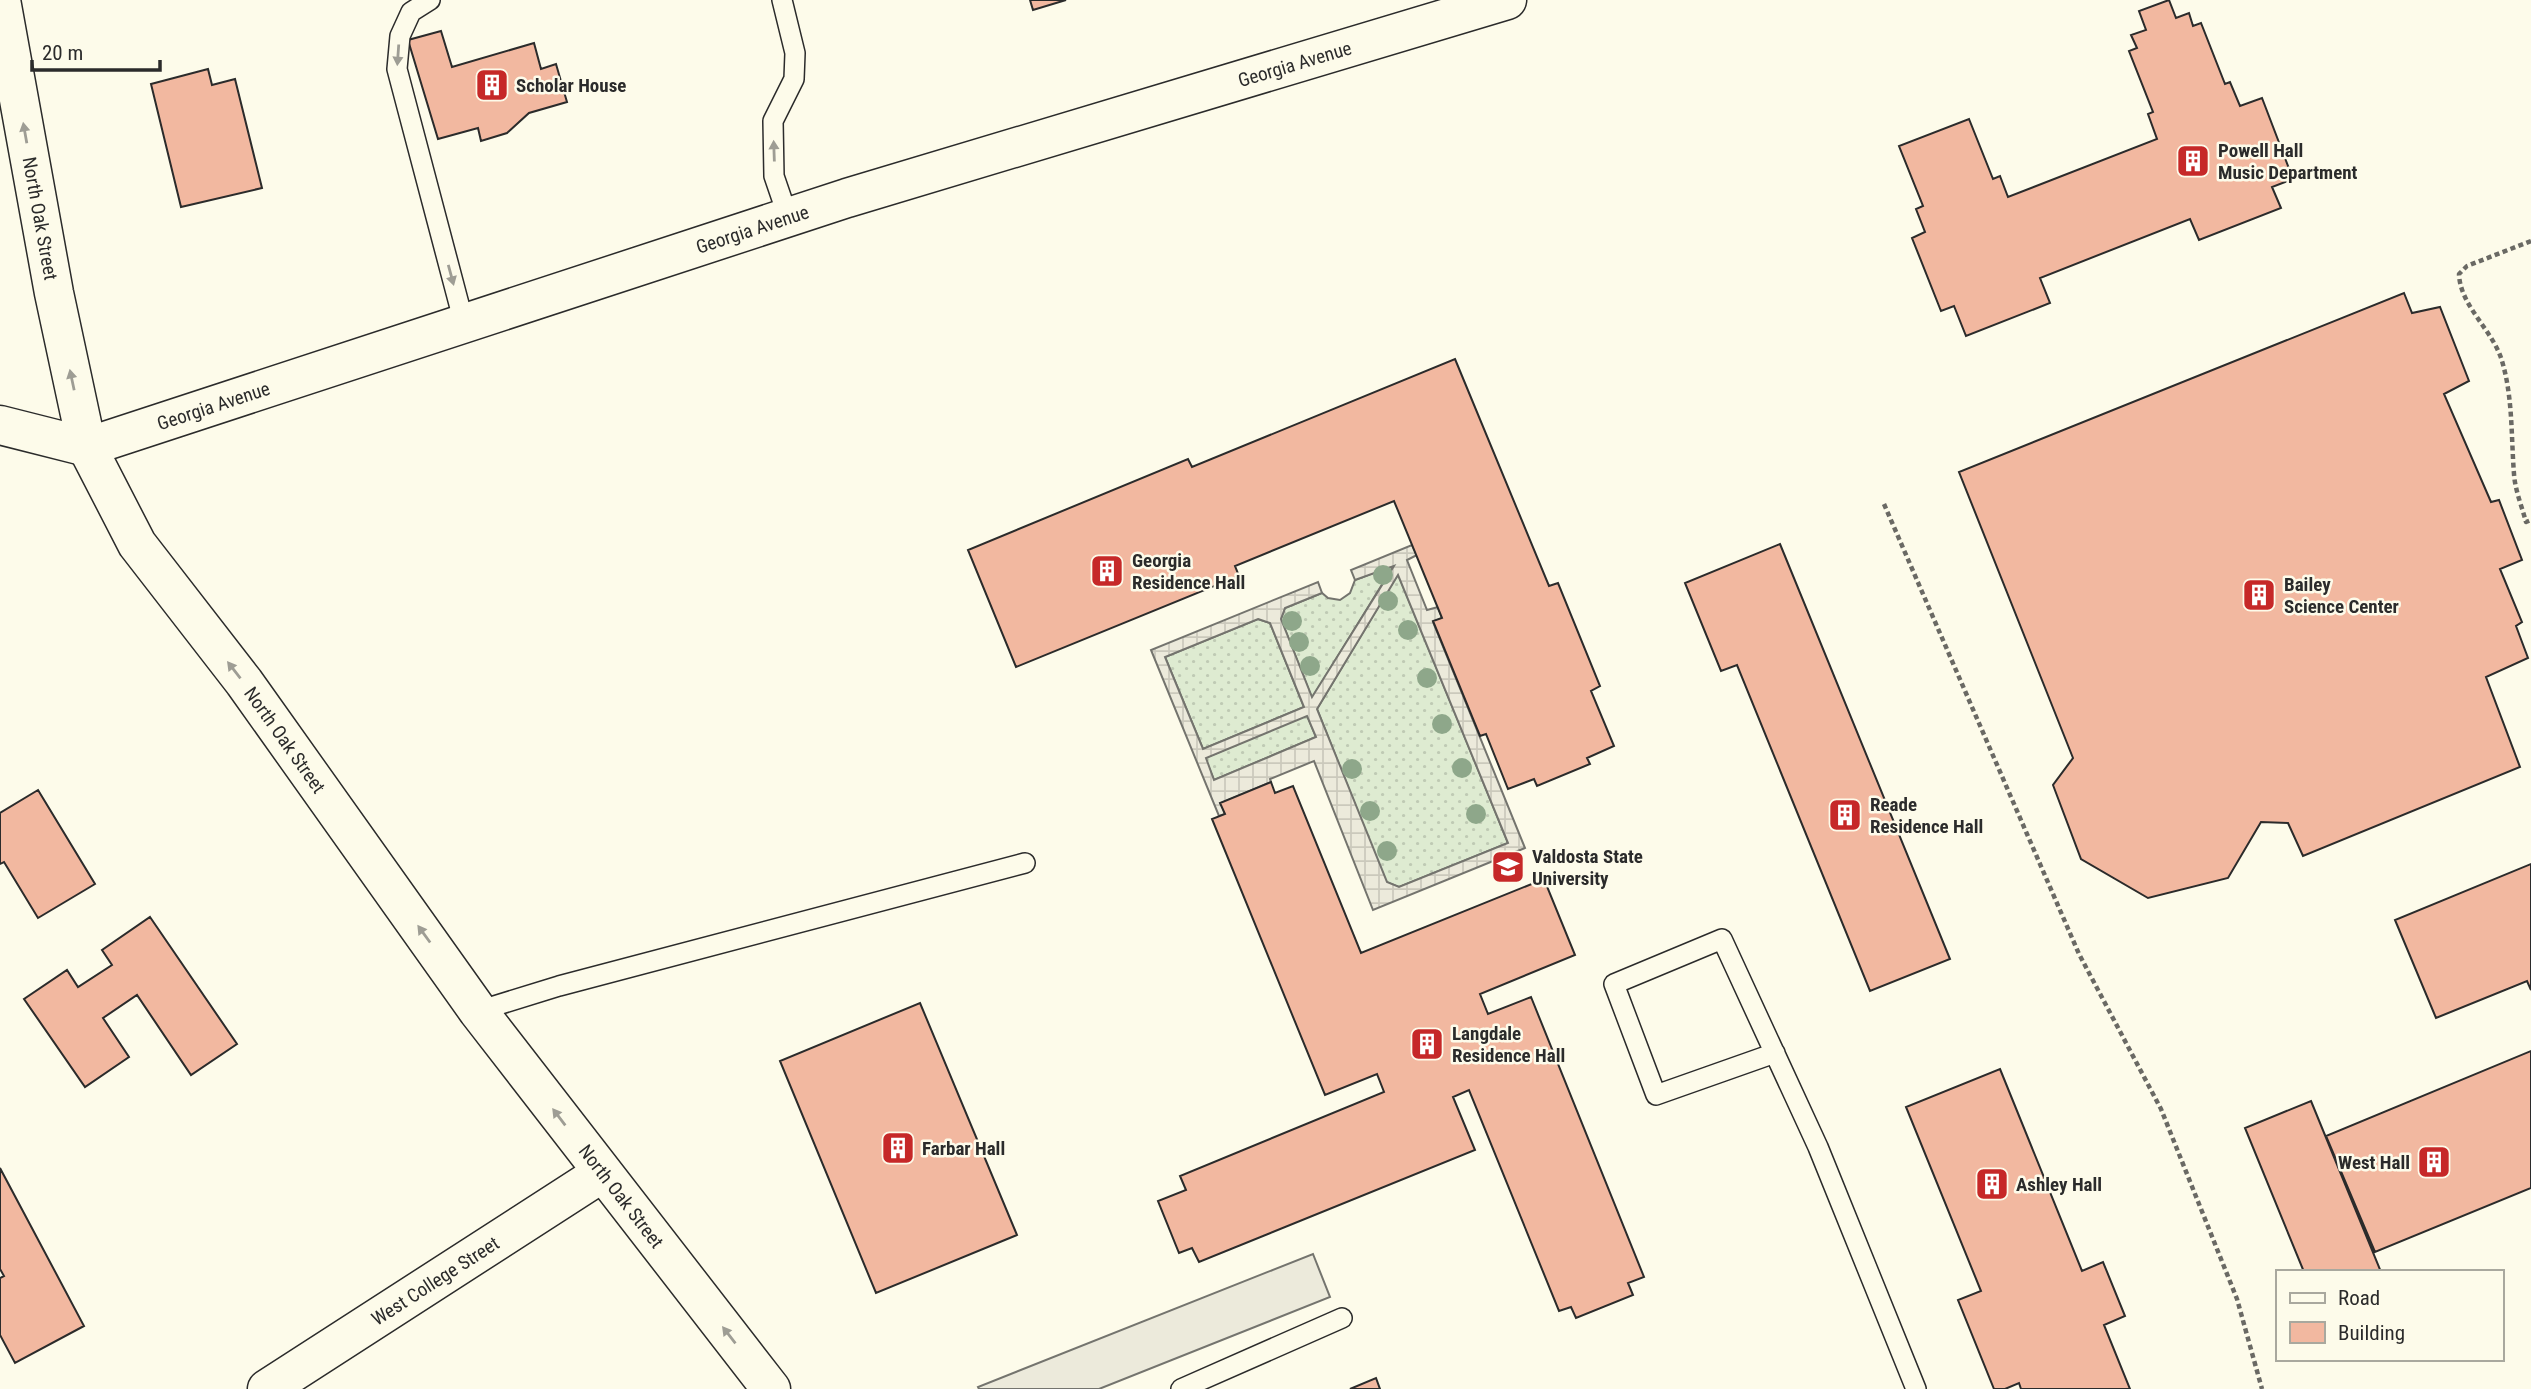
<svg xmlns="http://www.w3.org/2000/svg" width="2531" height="1389" viewBox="0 0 2531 1389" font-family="'Roboto Condensed',sans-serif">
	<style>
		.grass { fill: url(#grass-dots); stroke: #74746e; stroke-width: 2 }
		.parking { fill: #eceadb; stroke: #74746e; stroke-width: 2 }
		.plaza { fill: url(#plaza-grid); stroke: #74746e; stroke-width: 2; fill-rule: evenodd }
		.building { fill: #f2b8a0; stroke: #2b2b2b; stroke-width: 2 }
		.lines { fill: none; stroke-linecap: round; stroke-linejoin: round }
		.service-casing { stroke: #2b2b2b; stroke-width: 22 }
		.minor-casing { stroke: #2b2b2b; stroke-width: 41 }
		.tertiary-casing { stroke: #2b2b2b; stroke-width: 41 }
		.path { stroke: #6a6964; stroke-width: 4.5; stroke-dasharray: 5 3.5; stroke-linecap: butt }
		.service { stroke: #fdfbea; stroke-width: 19 }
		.minor { stroke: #fdfbea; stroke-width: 38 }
		.tertiary { stroke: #fdfbea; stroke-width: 38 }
		.tree { fill: #8ea78a }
		.oneway { fill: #9e9d94 }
		.labels { text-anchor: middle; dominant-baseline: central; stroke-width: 5; stroke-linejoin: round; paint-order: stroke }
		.street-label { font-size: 19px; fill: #2b2b2b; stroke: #fdfbea }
		.poi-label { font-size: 19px; font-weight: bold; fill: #2b2b2b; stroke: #fdfbea; text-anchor: start }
	</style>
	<defs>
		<pattern id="grass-dots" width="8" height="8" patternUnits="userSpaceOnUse" patternTransform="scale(1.75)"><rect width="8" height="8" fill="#deebd1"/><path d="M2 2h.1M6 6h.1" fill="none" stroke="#bfcab4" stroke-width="1.8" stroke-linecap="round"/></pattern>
		<pattern id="plaza-grid" width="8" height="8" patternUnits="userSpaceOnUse" patternTransform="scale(1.75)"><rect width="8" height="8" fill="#eceadb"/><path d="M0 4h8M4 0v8" fill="none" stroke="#cbc9bc"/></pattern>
	</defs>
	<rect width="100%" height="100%" fill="#fdfbea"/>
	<path class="grass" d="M 1394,565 L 1312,698 L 1281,619 L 1285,608 L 1322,593 L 1328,598 L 1340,600 L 1350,593 L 1355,580 Z
		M 1398,574 L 1508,843 L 1399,887 L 1386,882 L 1317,709 Z
		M 1258,619 L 1270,623 L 1304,707 L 1203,749 L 1165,657 Z
		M 1307,715 L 1316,737 L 1214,780 L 1205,758 Z"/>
	<path class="parking" d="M 1313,1254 L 1330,1297 L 1099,1389 L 979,1389 L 978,1387 Z"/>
	<path class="plaza" d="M 1412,545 L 1417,555 L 1407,560 L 1427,610 L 1438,607 L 1442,618 L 1433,622 L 1525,848 L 1373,910 L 1314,761 L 1270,779 L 1271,782 L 1221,803 L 1225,814 L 1219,816 L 1151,650 L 1318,582 L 1322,593 L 1285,608 L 1281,619 L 1312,697 L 1394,566 L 1355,580 L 1351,570 ZM 1398,575 L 1508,843 L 1399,887 L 1387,882 L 1317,709 ZM 1258,619 L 1270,623 L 1304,707 L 1203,749 L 1165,657 ZM 1307,716 L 1316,737 L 1214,780 L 1206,758 Z"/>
	<path class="building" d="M 1030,0 L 1066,0 L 1033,10 Z
		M 2169,0 L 2176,18 L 2189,13 L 2193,26 L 2201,23 L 2225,84 L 2230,82 L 2240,106 L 2262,98 L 2293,179 L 2272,187 L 2281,208 L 2199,240 L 2190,219 L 2040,278 L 2050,303 L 1966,336 L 1954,306 L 1941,311 L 1912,238 L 1925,232 L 1916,209 L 1923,206 L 1899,146 L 1969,119 L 1993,179 L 2000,176 L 2008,197 L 2157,139 L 2148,114 L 2153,112 L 2129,51 L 2137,48 L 2131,35 L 2146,30 L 2139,11 Z
		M 441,31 L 452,67 L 534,43 L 541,69 L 556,64 L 567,102 L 529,113 L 507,133 L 481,141 L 478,128 L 438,139 L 408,40 Z
		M 208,69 L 212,85 L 235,79 L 262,188 L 181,207 L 151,84 Z
		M 2404,293 L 2412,313 L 2440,307 L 2469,381 L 2444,394 L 2491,502 L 2499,500 L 2522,560 L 2500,569 L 2522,622 L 2516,626 L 2528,658 L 2486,677 L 2520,767 L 2303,856 L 2288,823 L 2261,822 L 2228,878 L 2148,898 L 2081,859 L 2053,785 L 2073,758 L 1959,472 Z
		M 1455,359 L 1549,586 L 1558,583 L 1600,686 L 1591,691 L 1614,746 L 1587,758 L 1590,764 L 1537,786 L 1534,779 L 1508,789 L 1486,734 L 1480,736 L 1433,621 L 1442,618 L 1394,501 L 1235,566 L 1239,576 L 1016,667 L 968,550 L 1188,459 L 1192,467 Z
		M 1780,544 L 1950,959 L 1870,991 L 1737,665 L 1721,671 L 1685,583 Z
		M 1271,782 L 1275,793 L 1293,786 L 1361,953 L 1544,879 L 1575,955 L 1480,994 L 1488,1014 L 1531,997 L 1644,1277 L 1628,1283 L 1633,1295 L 1576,1318 L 1571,1307 L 1559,1311 L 1469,1090 L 1453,1097 L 1475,1150 L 1199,1262 L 1192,1248 L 1179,1253 L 1158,1201 L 1186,1190 L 1180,1176 L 1384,1092 L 1377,1074 L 1325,1095 L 1212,819 L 1225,814 L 1220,803 Z
		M 38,790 L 95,884 L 38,918 L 4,862 L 0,864 L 0,813 Z
		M 2531,864 L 2531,990 L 2527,981 L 2436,1018 L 2395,920 Z
		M 150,917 L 237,1044 L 191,1075 L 137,995 L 103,1018 L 129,1057 L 85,1087 L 24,999 L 67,970 L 78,987 L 112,965 L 102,950 Z
		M 920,1003 L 1017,1235 L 876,1293 L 780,1061 Z
		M 2531,1051 L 2531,1188 L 2375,1252 L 2326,1136 Z
		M 2000,1069 L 2082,1271 L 2103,1262 L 2125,1316 L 2104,1325 L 2130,1389 L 2021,1389 L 2019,1383 L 2005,1389 L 1994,1389 L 1958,1300 L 1981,1291 L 1906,1107 Z
		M 2311,1101 L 2381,1272 L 2304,1272 L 2245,1128 Z
		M 0,1168 L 84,1326 L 15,1363 L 0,1335 L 0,1278 L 4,1276 L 0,1269 Z
		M 1376,1378 L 1380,1389 L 1350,1389 Z"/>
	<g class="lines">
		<defs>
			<path id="service" d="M 430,0 L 411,12 L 400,36 L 397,69 L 464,323
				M 782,0 L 795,53 L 794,79 L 773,121 L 774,176 L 788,217
				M 478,1011 L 559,986 L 1025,863
				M 1775,1053 L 1656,1095 L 1614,984 L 1722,939 L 1818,1147 L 1916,1389
				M 1181,1389 L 1342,1318"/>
			<g id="minor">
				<path id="s1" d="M 87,447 L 847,198 L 1507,0"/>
				<path id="s2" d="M 267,1389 L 602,1173"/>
			</g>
			<g id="tertiary">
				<path id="s3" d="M 1,0 L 54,293 L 87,447 L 137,544 L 244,682 L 478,1011 L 771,1389"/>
				<path d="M 0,425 L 87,447"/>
			</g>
		</defs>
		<use href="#service" class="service-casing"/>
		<use href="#minor" class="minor-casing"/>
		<use href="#tertiary" class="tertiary-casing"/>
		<path class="path" d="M 2531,241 L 2467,266 L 2459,274 C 2460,306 2493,330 2502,361 C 2513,398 2511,436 2514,474 C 2515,490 2522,507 2526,522 L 2531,520
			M 1884,504 L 2079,954 L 2161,1109 L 2237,1299 L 2262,1389"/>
		<use href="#service" class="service"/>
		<use href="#minor" class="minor"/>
		<use href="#tertiary" class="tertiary"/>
	</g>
	<g class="tree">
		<circle cx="1383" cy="575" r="10"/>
		<circle cx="1388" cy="601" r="10"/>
		<circle cx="1292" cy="621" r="10"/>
		<circle cx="1408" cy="630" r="10"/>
		<circle cx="1299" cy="642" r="10"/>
		<circle cx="1310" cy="666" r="10"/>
		<circle cx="1427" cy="678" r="10"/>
		<circle cx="1442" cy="724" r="10"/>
		<circle cx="1462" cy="768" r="10"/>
		<circle cx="1352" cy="769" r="10"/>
		<circle cx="1370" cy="811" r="10"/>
		<circle cx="1476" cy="814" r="10"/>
		<circle cx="1387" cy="851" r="10"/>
	</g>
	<defs><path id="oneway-solid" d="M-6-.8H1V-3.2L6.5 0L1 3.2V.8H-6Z" transform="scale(1.75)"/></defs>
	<g class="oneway">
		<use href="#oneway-solid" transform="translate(398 55) rotate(94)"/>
		<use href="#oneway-solid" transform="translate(25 133) rotate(-100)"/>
		<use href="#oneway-solid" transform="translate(774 151) rotate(-92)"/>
		<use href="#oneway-solid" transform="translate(451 275) rotate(75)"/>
		<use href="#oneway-solid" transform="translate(72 380) rotate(-102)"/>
		<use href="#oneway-solid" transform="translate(234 670) rotate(-128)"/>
		<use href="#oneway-solid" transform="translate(424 934) rotate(-126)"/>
		<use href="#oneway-solid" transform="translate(559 1117) rotate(-127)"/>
		<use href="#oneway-solid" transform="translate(729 1335) rotate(-128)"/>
	</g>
	<defs>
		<symbol id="building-square" viewBox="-11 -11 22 22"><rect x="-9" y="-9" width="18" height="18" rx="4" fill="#c62828" stroke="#fdfbea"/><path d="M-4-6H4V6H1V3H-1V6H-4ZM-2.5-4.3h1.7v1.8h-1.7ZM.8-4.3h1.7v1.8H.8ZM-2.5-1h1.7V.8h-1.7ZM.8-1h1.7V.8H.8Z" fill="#fff"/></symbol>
		<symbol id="university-square" viewBox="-11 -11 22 22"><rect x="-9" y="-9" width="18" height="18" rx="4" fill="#c62828" stroke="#fdfbea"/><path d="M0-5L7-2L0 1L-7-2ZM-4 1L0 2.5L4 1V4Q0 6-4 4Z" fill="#fff"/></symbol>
	</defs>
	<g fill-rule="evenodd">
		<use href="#building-square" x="473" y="66" width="38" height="38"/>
		<use href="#building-square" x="2174" y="142" width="38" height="38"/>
		<use href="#building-square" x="1088" y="552" width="38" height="38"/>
		<use href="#building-square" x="2240" y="576" width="38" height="38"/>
		<use href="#building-square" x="1826" y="796" width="38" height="38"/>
		<use href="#university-square" x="1489" y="848" width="38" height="38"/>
		<use href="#building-square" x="1408" y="1025" width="38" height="38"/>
		<use href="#building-square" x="879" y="1129" width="38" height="38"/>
		<use href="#building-square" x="2415" y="1143" width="38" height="38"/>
		<use href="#building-square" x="1973" y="1165" width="38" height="38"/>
	</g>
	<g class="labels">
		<g class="street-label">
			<text stroke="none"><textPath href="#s1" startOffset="1267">Georgia Avenue</textPath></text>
			<text stroke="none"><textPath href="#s3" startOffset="222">North Oak Street</textPath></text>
			<text stroke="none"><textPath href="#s1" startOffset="700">Georgia Avenue</textPath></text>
			<text stroke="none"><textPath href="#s1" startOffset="133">Georgia Avenue</textPath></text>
			<text stroke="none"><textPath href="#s3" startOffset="810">North Oak Street</textPath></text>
			<text stroke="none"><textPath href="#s3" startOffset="1377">North Oak Street</textPath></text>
			<text stroke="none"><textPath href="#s2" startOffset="200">West College Street</textPath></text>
		</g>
		<g class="poi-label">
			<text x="516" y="85">Scholar House</text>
			<text x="2218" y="150">Powell Hall<tspan x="2218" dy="22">Music Department</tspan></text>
			<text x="1132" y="560">Georgia<tspan x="1132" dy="22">Residence Hall</tspan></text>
			<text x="2284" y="584">Bailey<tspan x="2284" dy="22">Science Center</tspan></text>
			<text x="1870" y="804">Reade<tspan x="1870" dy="22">Residence Hall</tspan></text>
			<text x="1532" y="856">Valdosta State<tspan x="1532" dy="22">University</tspan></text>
			<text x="1452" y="1033">Langdale<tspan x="1452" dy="22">Residence Hall</tspan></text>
			<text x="922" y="1148">Farbar Hall</text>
			<text x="2410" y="1162" text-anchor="end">West Hall</text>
			<text x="2016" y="1184">Ashley Hall</text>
		</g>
	</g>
	<rect x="2276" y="1270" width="228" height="91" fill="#fdfbea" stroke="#a9a89e" stroke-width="2"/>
	<rect x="2290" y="1293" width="35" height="10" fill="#fdfbea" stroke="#a9a89e" stroke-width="2"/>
	<text x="2338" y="1305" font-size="21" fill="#2b2b2b">Road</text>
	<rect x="2290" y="1322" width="35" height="21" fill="#f2b8a0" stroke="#a9a89e" stroke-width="2"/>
	<text x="2338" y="1340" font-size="21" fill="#2b2b2b">Building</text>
	<path d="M32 60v10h128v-10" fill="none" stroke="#2b2b2b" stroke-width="3.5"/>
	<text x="42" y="60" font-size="21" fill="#2b2b2b" stroke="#fdfbea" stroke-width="5" paint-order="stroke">20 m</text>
</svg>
